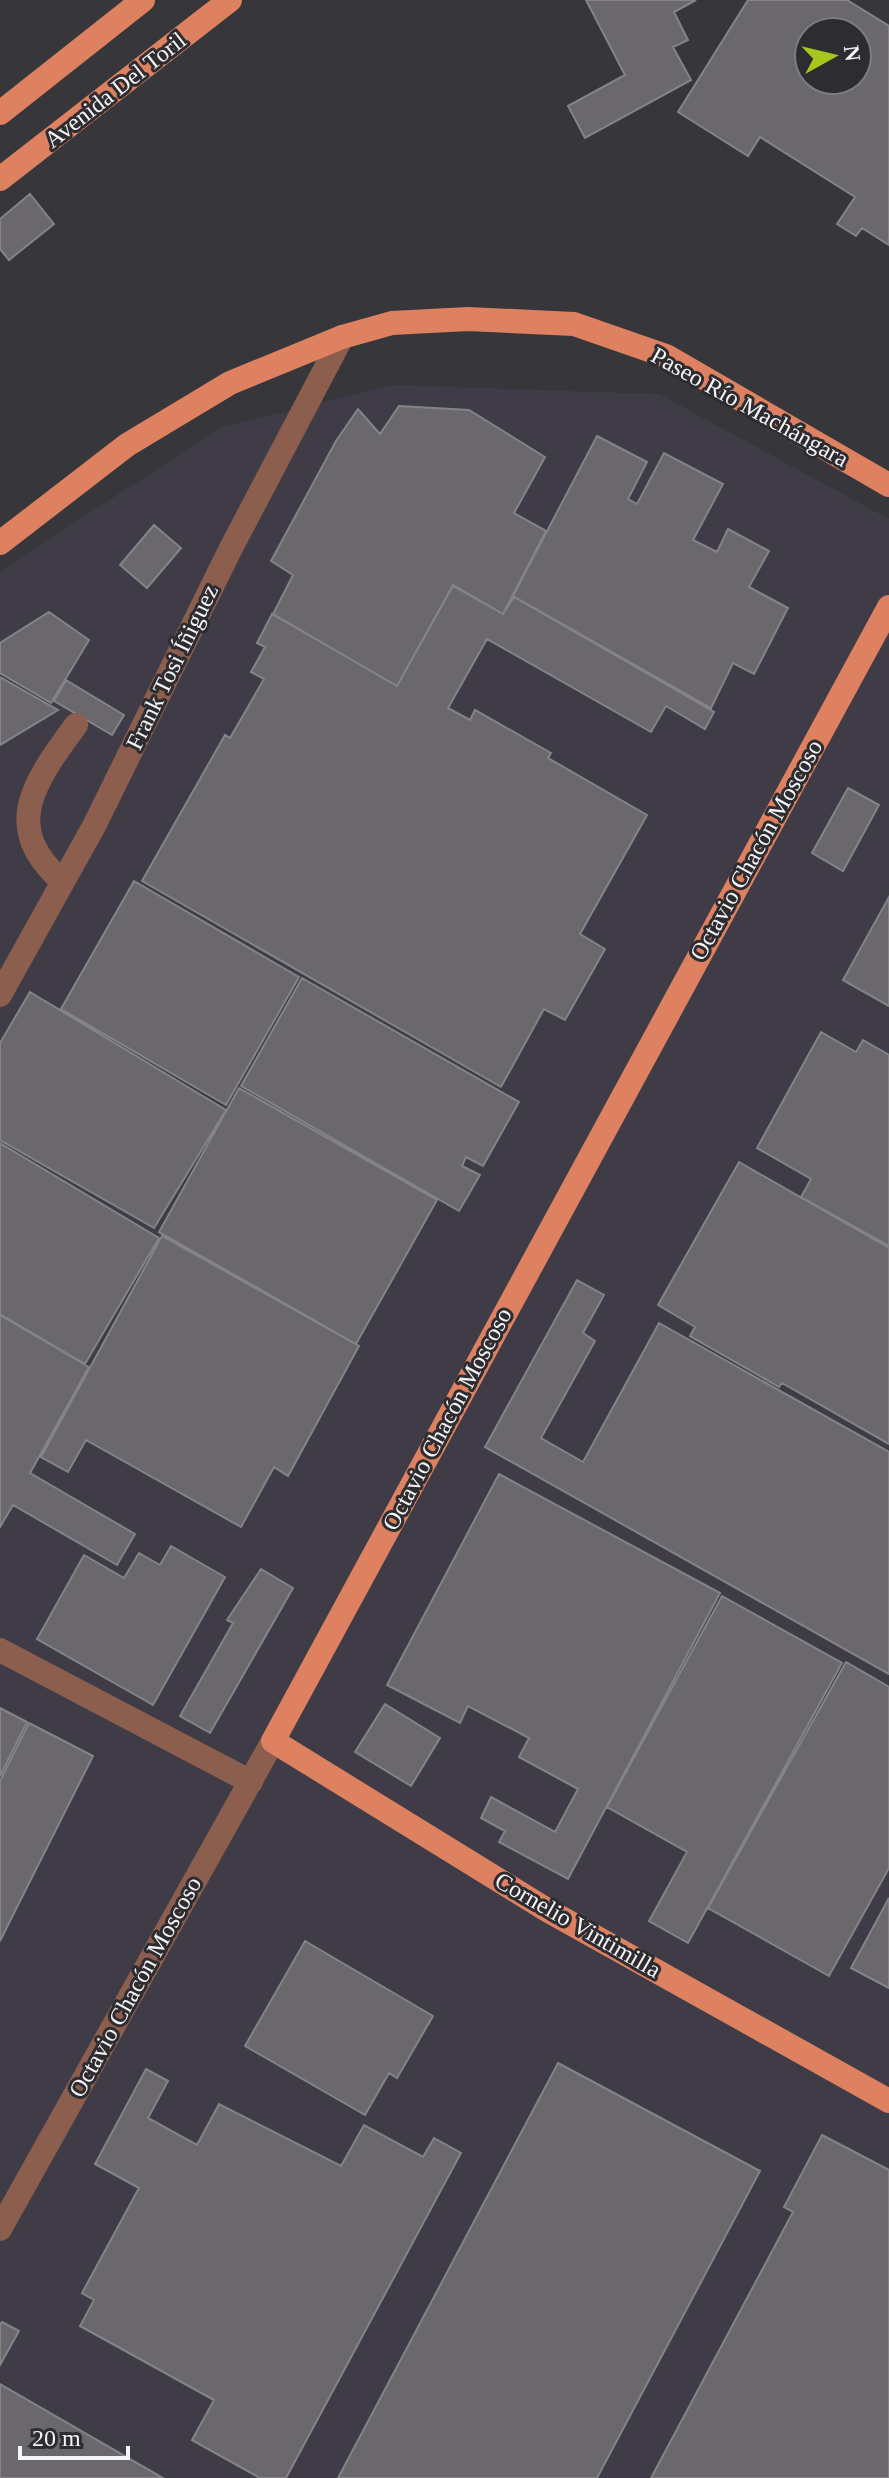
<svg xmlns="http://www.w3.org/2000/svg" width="889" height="2478" viewBox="0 0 889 2478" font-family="Georgia,serif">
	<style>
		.built { fill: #3f3c47 }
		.building { fill: #6a686d; stroke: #858388; stroke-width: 2; fill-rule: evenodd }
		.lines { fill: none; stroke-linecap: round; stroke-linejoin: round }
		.minor { stroke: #8b5e4d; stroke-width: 24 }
		.major { stroke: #dd8160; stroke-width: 24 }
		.labels { text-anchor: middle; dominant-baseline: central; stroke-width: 6; stroke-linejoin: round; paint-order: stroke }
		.street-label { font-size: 24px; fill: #f5f4f7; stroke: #2d2c30 }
	</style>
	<rect width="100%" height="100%" fill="#37363a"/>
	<path class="built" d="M 393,385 L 659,394 L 889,519 L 889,2478 L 0,2478 L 0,571 L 222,427 Z"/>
	<path class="building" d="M 586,0 L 696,0 L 674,12 L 688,40 L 673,47 L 691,80 L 585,138 L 568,106 L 625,75 Z
		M 748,0 L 847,0 L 889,26 L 889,245 L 862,228 L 856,236 L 837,224 L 855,197 L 760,137 L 748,156 L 678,112 ZM 809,32 L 857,32 L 857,80 L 809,80 Z
		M 30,194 L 54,224 L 9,260 L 0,249 L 0,219 Z
		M 399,406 L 469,410 L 545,457 L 514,513 L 546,531 L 503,614 L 453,585 L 397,686 L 273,614 L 293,575 L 271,561 L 336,441 L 358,409 L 380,434 Z
		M 597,436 L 647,462 L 628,499 L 637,504 L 664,453 L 723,484 L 693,540 L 717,552 L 728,529 L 769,551 L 749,587 L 788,608 L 754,674 L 733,663 L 711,708 L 513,596 Z
		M 154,525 L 181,548 L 147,588 L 120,565 Z
		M 453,586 L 503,614 L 514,597 L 714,712 L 705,729 L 666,706 L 651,732 L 487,639 L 448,708 L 470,720 L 475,710 L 551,753 L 548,758 L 647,815 L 580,934 L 605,949 L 565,1020 L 544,1009 L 501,1087 L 142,881 L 225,735 L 230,738 L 264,679 L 251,672 L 265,647 L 257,643 L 272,614 L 397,686 Z
		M 49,612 L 89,640 L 51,703 L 0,673 L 0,643 Z
		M 0,677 L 58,710 L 0,745 Z
		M 66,680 L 124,715 L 112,735 L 54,701 Z
		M 848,788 L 879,805 L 843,871 L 812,853 Z
		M 134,881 L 299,977 L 226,1105 L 61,1009 Z
		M 889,897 L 889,1006 L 843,980 Z
		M 302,978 L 519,1102 L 483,1166 L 466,1157 L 462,1166 L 480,1175 L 459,1211 L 241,1086 Z
		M 30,992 L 226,1110 L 154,1228 L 0,1140 L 0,1043 Z
		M 821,1032 L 856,1052 L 863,1040 L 889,1055 L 889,1246 L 801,1197 L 811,1179 L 757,1148 Z
		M 239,1088 L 437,1200 L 356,1344 L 159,1232 Z
		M 0,1143 L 159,1238 L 85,1364 L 0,1314 Z
		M 739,1162 L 889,1248 L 889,1444 L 782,1383 L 779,1387 L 690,1336 L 695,1327 L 658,1305 Z
		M 162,1236 L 359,1346 L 288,1476 L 274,1467 L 241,1527 L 86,1440 L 68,1472 L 41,1457 Z
		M 577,1280 L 604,1295 L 583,1333 L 595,1341 L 541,1438 L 583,1462 L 659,1323 L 889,1452 L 889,1674 L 485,1447 Z
		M 0,1315 L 89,1367 L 30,1473 L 135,1534 L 117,1565 L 13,1505 L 0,1527 Z
		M 499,1474 L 720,1593 L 568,1879 L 499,1842 L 505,1831 L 481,1818 L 491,1797 L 555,1832 L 578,1789 L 519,1757 L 529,1738 L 468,1706 L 460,1723 L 387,1685 Z
		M 171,1546 L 225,1577 L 153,1705 L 37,1639 L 84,1555 L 124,1578 L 139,1553 L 160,1565 Z
		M 261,1569 L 293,1588 L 210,1733 L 180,1716 L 233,1623 L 227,1620 Z
		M 722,1596 L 842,1663 L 688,1943 L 649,1921 L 687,1852 L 607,1807 Z
		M 846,1662 L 889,1687 L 889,1868 L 829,1976 L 708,1908 Z
		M 385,1704 L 440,1738 L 411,1786 L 355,1752 Z
		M 0,1708 L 27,1722 L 0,1776 Z
		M 29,1723 L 93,1756 L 0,1941 L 0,1781 Z
		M 889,1898 L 889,1988 L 851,1968 Z
		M 305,1941 L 433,2016 L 397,2078 L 389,2073 L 365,2115 L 245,2046 Z
		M 558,2063 L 760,2171 L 597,2478 L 338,2478 Z
		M 146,2069 L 168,2081 L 148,2118 L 197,2145 L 219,2104 L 341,2166 L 364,2125 L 423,2157 L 434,2138 L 461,2153 L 286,2478 L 260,2478 L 192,2440 L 214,2400 L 80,2326 L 94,2300 L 82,2293 L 139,2188 L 95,2164 Z
		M 822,2135 L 889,2170 L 889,2478 L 651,2478 L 793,2212 L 784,2207 Z
		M 2,2322 L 19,2331 L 0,2365 L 0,2325 Z
		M 0,2384 L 163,2478 L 0,2478 Z"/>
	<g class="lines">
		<path class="minor" d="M 63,882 C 0,828 34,782 76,725
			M 0,995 L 94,826 L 231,548 L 342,337
			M 0,1650 L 251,1782
			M 0,2229 L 273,1741"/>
		<path class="major" d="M 0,113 L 143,0
			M 0,179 L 230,0
			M 0,543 L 127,445 L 230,383 L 342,337 L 392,323 L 468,319 L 574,324 L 666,356 L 889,485
			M 889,607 L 273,1741 L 547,1910 L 889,2101"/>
	</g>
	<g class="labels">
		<g class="street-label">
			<text transform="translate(115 90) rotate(-38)">Avenida Del Toril</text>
			<text transform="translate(750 407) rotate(29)">Paseo Río Machángara</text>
			<text transform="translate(172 667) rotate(-64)">Frank Tosi Íñiguez</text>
			<text transform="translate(756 850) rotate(-61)">Octavio Chacón Moscoso</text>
			<text transform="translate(447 1419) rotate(-62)">Octavio Chacón Moscoso</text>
			<text transform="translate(578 1925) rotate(30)">Cornelio Vintimilla</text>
			<text transform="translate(135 1987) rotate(-61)">Octavio Chacón Moscoso</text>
		</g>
	</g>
	<g transform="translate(833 56) rotate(82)"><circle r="38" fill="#2d2c30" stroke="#7d7c80" stroke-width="2"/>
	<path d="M0-6L14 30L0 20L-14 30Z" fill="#a7c71e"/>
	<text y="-12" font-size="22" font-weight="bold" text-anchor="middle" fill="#f5f4f7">N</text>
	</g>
	<path d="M20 2446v12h108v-12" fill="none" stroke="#f5f4f7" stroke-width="4"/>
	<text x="32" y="2446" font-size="24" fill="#f5f4f7" stroke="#2d2c30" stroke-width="6" paint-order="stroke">20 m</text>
</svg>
